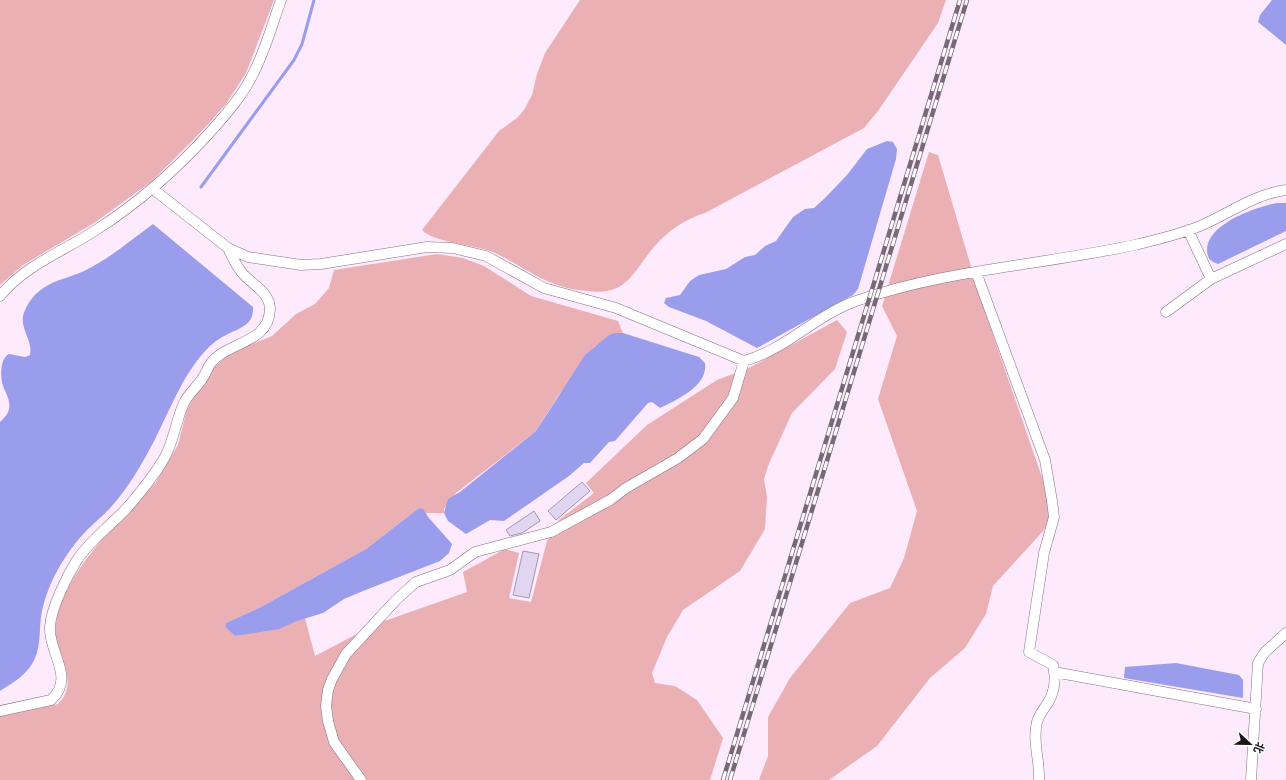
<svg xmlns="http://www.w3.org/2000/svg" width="1286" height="780" viewBox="0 0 1286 780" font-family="'Work Sans','Noto Sans SC',sans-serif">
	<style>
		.green { fill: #eab0b4 }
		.water { fill: #9a9deb }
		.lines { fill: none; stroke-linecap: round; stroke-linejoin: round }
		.stream { stroke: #9a9deb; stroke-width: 3 }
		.building { fill: #e1d6f1; stroke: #a297b1 }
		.minor-casing { stroke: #857184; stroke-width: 11 }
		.minor { stroke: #fff; stroke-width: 10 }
		.rail-casing { stroke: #766a76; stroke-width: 4.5 }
		.rail { stroke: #fefefe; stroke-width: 3; stroke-dasharray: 9; stroke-linecap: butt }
	</style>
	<rect width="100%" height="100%" fill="#fdeafc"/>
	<path class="green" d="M 0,0 L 274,0 L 246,73 L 226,104 L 200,133 L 152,181 L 94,223 L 23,265 L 0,285 Z
		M 580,0 L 946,0 L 938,23 L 878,111 L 864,128 L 705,213 C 685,219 666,232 653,248 C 632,274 626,296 588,291 C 580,290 572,290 564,287 C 539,280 517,263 493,252 C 476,245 432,242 422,230 L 499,131 L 517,118 L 524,110 L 532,95 L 537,74 L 545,53 Z
		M 929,152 L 938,155 L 980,297 L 1046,489 L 1049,520 L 1044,530 L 993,586 L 986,614 L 965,648 L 930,678 L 877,746 L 829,780 L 759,780 L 768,756 L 768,717 L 790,678 L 850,603 L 890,588 L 904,558 L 917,511 L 878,399 L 897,336 L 882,306 Z
		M 437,254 L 463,258 L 484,266 L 531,296 L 618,321 L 623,333 L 609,335 L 602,342 L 594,347 L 558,396 L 536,431 L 456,493 L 444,509 L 444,513 L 426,513 L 419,508 L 366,549 L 259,608 L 226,623 L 226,628 L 235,636 L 305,618 L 315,656 L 376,624 L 467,592 L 463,572 L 505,549 L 519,553 L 509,598 L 531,602 L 547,541 L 559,520 L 594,493 L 586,483 L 647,425 L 717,380 L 749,368 L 837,320 L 847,332 L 835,369 L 792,413 L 768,466 L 764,479 L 767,497 L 765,529 L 740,571 L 683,610 L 667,637 L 652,673 L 655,683 L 675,686 L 697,700 L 723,738 L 710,780 L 0,780 L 0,716 L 58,704 C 83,680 51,649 56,623 C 65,569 121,520 156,482 L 178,445 L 187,409 L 212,369 L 232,352 L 272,336 L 296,314 L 315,304 L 329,288 L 334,270 Z"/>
	<path class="water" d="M 1272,0 L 1286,0 L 1286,45 L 1258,22 L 1260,15 Z
		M 887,141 L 893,142 L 897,149 L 896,159 L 858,289 L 853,295 L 757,348 L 706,321 L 669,307 L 664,303 L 666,298 L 680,295 L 690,281 L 699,275 L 726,269 L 745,257 L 755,255 L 765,246 L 776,241 L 793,217 L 805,209 L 814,208 L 825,198 L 847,175 L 867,149 Z
		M 1277,203 L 1286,203 L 1286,231 L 1218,264 C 1210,261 1208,259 1207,251 C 1206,224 1256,207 1277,203 Z
		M 153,224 L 253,307 C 254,326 239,328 226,335 C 220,338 214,342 209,347 C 182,374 170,411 153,443 C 141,466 128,488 111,507 C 104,515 95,522 87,530 C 65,553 46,585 41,617 C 39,633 41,650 32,664 C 25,676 11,684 0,691 L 0,422 C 15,409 9,400 3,386 C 0,377 0,358 9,354 L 25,357 L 30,355 C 33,341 21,331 23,316 C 26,305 33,295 42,289 C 55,279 70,278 84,271 C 109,259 131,240 153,224 Z
		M 615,333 L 623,333 L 699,357 L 705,363 C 708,386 678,399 660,408 L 652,402 L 648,403 L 615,441 L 609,442 L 590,463 L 584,463 L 569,476 L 504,521 L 490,520 L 466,534 L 448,521 L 444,513 L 448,499 L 460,492 L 536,431 L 585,355 L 609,335 Z
		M 419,508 L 423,509 L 429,518 L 452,544 L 449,553 L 440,561 L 363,591 L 344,599 L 323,613 L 297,621 L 279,629 L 235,636 L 226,628 L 226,623 L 259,608 L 366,549 Z
		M 1176,663 L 1239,675 L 1243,680 L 1243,698 L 1124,678 L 1125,667 Z"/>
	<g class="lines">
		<path class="stream" d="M 201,187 L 294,60 L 302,44 L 314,0"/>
	</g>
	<path class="building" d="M 582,482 L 590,491 L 556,520 L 548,511 Z
		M 534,511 L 540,521 L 522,533 L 510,536 L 506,530 Z
		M 523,551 L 539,554 L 529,598 L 513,595 Z"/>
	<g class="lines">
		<defs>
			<path id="minor" d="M 153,189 L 228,248 L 248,257 L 301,265 L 321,264 L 427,247 L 453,248 L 486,256 L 544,288 L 616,308 L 744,361 C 785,350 816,315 856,301 C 947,269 1045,265 1139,244 C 1159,239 1181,234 1200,226 C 1229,214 1254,194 1286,190
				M 1188,230 L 1211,279
				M 976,272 L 1045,460 L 1052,501 L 1054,517 L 1044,553 L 1029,652 L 1053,665 C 1056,676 1055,690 1049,701 C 1045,708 1039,714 1037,722 C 1032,740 1040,761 1039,780
				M 0,296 C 25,265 64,251 96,230 C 140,202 178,168 213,129 C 227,113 242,96 252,76 C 265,52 272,25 281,0
				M 1166,312 L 1211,279 L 1286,244
				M 1054,672 L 1256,709
				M 0,711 L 51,700 C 76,678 48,652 50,627 C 51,608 67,576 77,560 C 91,539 110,526 127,508 C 139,494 152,478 162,462 C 174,444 175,422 184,403 C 188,394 197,387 202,379 C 206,374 207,368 211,363 C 228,341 269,344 270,309 C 270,293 253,285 243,274 C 237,267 232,257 228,248
				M 361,780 L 334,742 L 328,721 L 326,706 L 328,690 L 332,679 L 346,654 L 396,600 L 416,582 L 450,570 L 475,552 L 551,532 L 610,500 L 626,488 L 678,458 L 703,439 L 733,398 L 744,361
				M 1251,780 L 1258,663 L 1265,652 L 1286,633"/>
		</defs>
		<use href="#minor" class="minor-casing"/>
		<use href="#minor" class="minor"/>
		<defs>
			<path id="rail" d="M 723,780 L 960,0
				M 730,780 L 967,0"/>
		</defs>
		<use href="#rail" class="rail-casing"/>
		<use href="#rail" class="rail"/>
	</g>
	<g transform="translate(1250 744) rotate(112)" stroke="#fefefe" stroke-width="3" paint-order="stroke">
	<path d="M0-3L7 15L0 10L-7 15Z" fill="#1a131a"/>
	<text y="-6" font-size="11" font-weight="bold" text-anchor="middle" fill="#1a131a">北</text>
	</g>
</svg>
